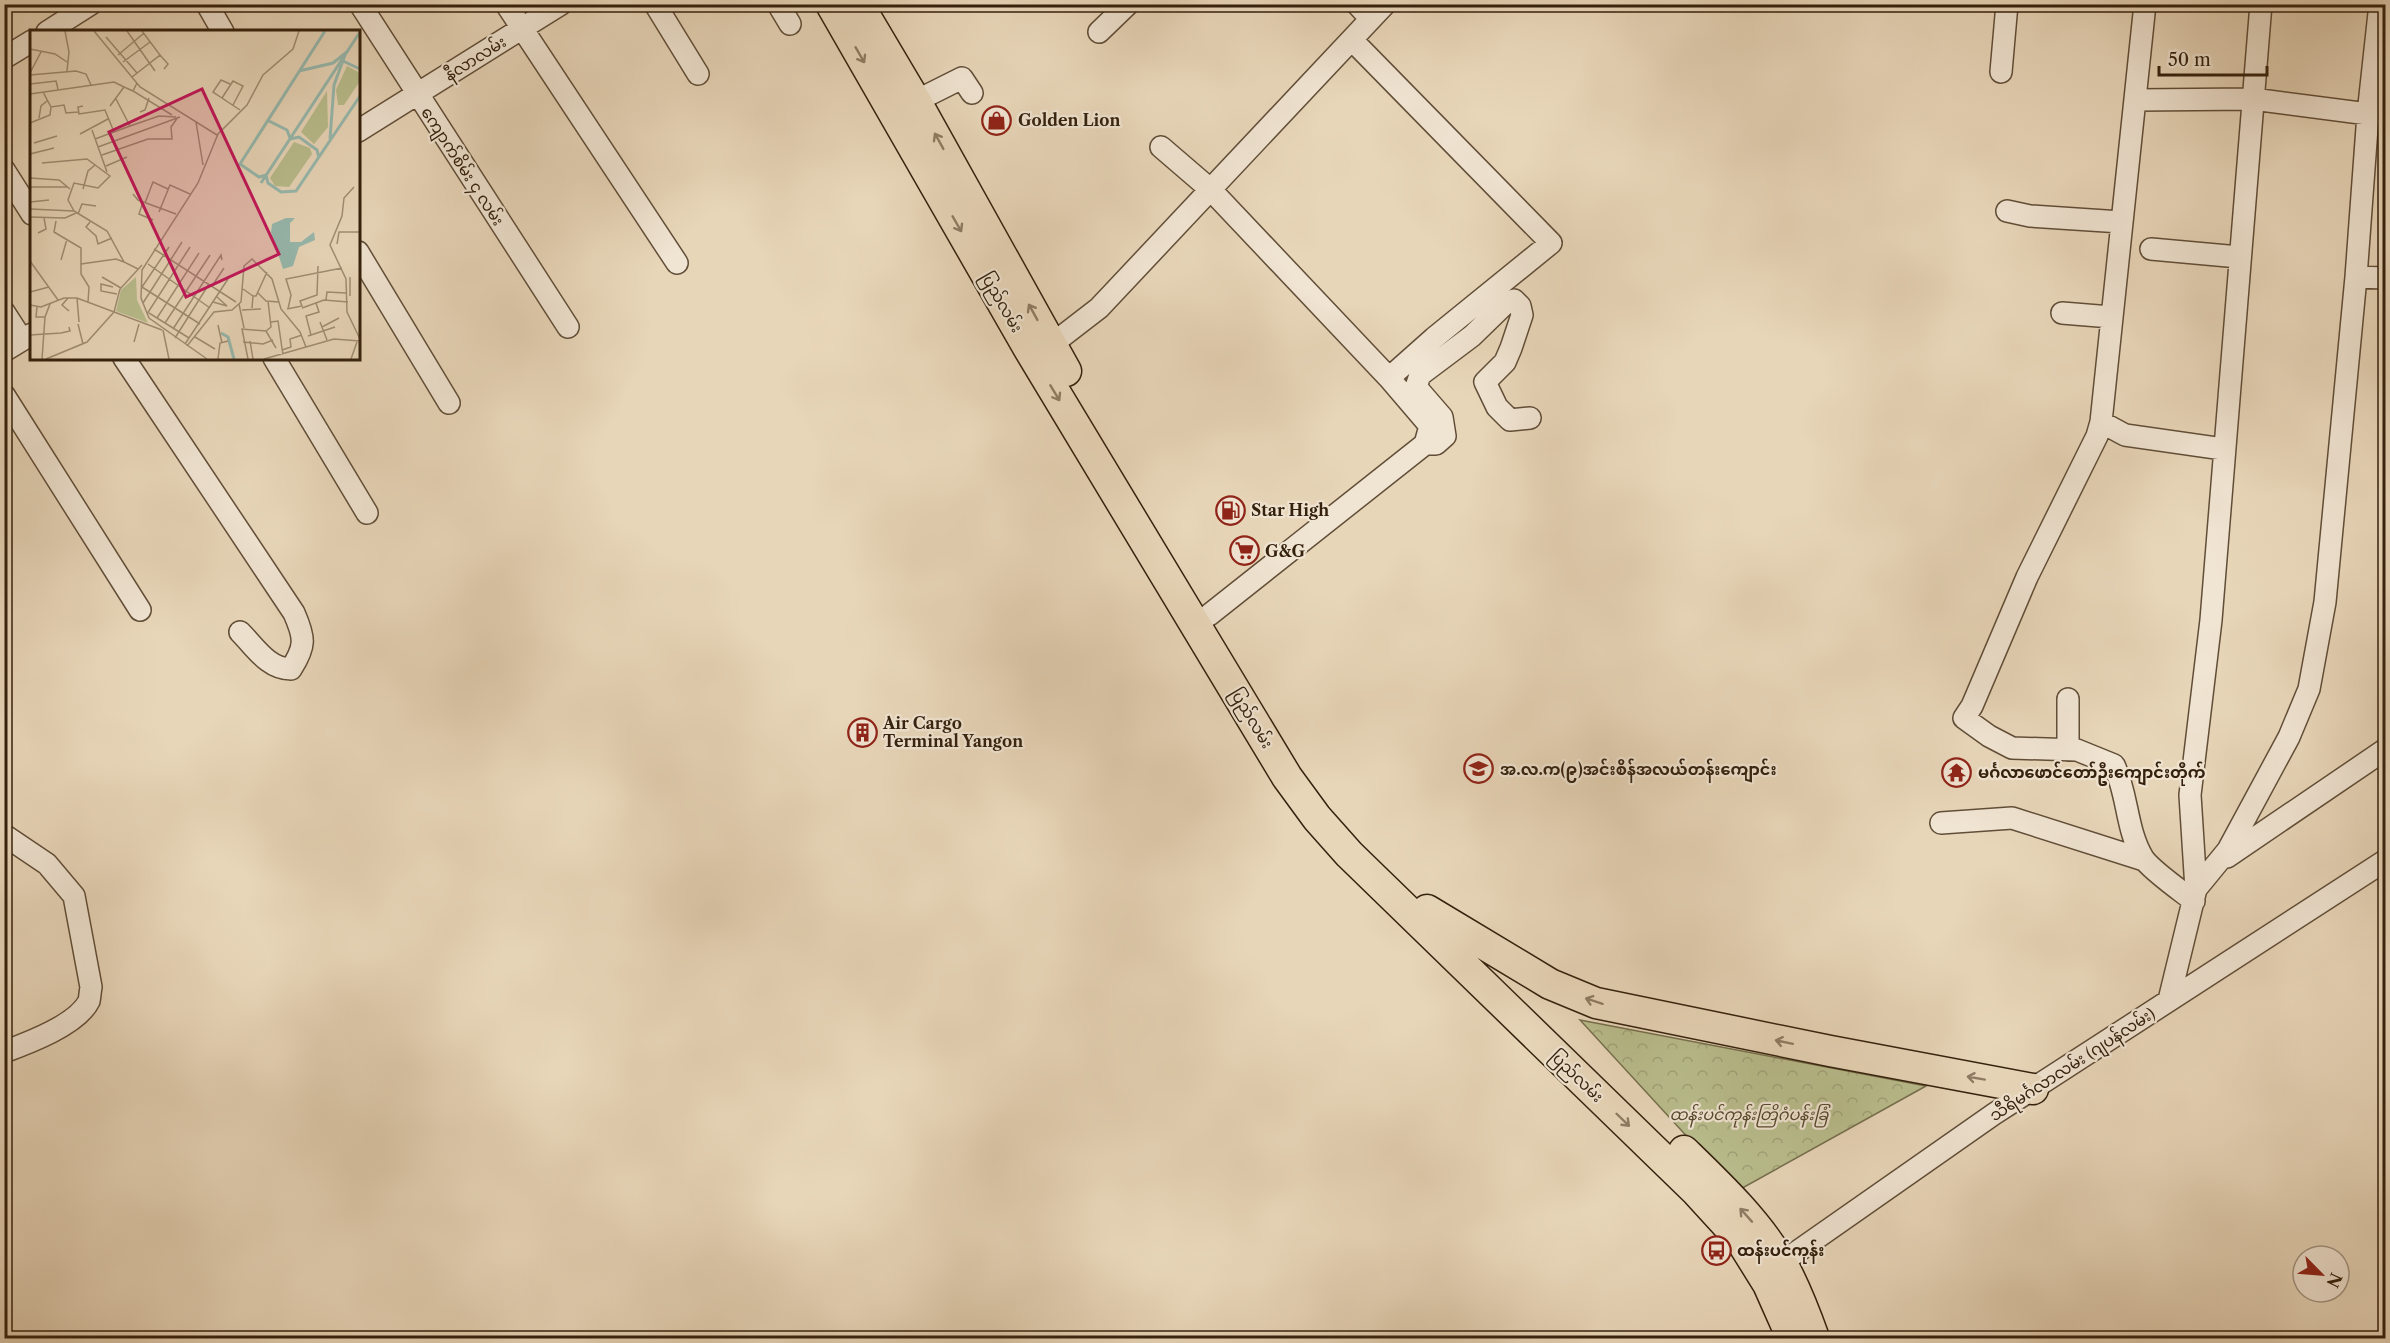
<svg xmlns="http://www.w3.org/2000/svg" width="2390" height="1343" viewBox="0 0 2390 1343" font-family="'Libre Caslon Text','Noto Sans Myanmar',serif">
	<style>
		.park { fill: url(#park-crowns); stroke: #766f4d; stroke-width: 1.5 }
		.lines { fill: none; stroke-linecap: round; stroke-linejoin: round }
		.minor-casing { stroke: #614e38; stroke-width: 24 }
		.highway-casing { stroke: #34210d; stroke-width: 33 }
		.minor { stroke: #f0e4d2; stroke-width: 21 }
		.highway { stroke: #e8d6b9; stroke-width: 30 }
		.oneway { stroke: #8e7c63 }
		.labels { text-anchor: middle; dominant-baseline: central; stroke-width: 4.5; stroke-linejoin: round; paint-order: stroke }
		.street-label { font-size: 16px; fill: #34210d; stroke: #f0e4d2 }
		.poi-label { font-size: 16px; font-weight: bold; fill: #34210d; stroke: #f0e4d2; text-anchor: start }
		.park-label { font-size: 16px; font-style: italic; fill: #55482d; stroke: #f0e4d2 }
		.inset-river { fill: none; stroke: #97b9ae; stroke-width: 3 }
		.inset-road { fill: none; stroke: #a08e74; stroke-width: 1.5 }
		.view { fill: #c2185b; fill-opacity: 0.15; stroke: #c2185b; stroke-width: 3 }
		.inset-edge { fill: none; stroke: #34210d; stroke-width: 3 }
	</style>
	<defs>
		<pattern id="park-crowns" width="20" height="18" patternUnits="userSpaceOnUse" patternTransform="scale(1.5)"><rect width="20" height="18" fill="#b9bd8d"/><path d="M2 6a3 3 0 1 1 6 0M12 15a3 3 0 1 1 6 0" fill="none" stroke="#a0a278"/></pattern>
	</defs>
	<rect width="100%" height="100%" fill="#e8d6b9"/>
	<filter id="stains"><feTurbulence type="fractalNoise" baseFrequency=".00333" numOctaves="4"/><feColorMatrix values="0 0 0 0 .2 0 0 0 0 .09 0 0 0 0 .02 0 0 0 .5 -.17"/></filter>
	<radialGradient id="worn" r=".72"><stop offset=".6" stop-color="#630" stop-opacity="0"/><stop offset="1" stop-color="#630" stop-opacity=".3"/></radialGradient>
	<path class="park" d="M 1580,1020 L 1926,1086 L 1737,1191 Z"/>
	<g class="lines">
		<defs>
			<path id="minor" d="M 207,4 L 223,32
				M 360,4 L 568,327
				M 506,4 L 677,263
				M 655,4 L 698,74
				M 778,4 L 790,24
				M 1357,4 L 1371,19
				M 2145,4 L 2101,422 L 2097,436 L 2027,577 L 1972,706 L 1964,718 L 1989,736 L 2012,748 L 2077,750 L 2114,765 C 2128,794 2126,830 2143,858 C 2151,870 2181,891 2194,901
				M 47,32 L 91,4
				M 1099,32 L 1128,4
				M 1352,40 L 1551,243 L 1434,338 L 1389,378
				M 4,58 L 32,41
				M 2001,72 L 2007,4
				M 2137,100 L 2253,99 L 2368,114
				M 916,101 L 962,78 L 972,93
				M 358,131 L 561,4
				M 1161,147 L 1211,190 L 1389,378 L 1430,426 L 1425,444 L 1209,615
				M 4,170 L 32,214
				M 2007,211 L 2030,216 L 2121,222
				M 2151,249 L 2239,257
				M 358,252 L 449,403
				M 2356,277 L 2368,114 L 2380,4
				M 4,312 L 22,340
				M 2062,313 L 2111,317
				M 1051,345 L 1099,308 L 1385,4
				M 4,351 L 32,334
				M 124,358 L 294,613 C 305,638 306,646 291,669 C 268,669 255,647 240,632
				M 274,358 L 367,513
				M 4,395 L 140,610
				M 2101,422 L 2125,435 L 2223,449
				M 1425,444 L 1436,444 L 1445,436 L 1442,417 L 1416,387 L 1420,375 L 1472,336 L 1507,302 L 1514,300 L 1520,306 L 1522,315 L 1511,348 L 1505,362 L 1485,382 L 1497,407 L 1510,420 L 1530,418
				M 2068,750 L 2068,699
				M 1941,823 L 2012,818 L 2144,860
				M 4,835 L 47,864 L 74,896 L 91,987 C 90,992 90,997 89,1001 C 77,1025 28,1043 4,1052
				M 2227,857 L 2386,749
				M 2196,889 L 2228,850 L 2289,737 L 2309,689 L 2325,602 L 2356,277 L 2386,278
				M 2169,1000 L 2196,889 L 2190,795 L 2211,620 L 2261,4
				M 1771,1270 L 1994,1114 L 2386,860"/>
			<path id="highway" d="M 831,4 L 1029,349 L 1287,777 L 1317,818 L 1349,854 L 1697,1192 L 1740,1239 L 1768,1284 L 1792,1338
				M 858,4 L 919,107 L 1066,371
				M 1427,910 L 1550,984 L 1596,1003 L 1830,1051 L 2033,1089
				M 1684,1151 C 1719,1185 1756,1220 1781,1262 C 1795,1286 1805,1313 1814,1338"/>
		</defs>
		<use href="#minor" class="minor-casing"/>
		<use href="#highway" class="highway-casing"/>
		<use href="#minor" class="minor"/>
		<use href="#highway" class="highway"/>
	</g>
	<defs><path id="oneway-shaft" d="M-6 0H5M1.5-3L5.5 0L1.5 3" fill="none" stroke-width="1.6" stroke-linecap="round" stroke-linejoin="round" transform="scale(1.5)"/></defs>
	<g class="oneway">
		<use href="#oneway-shaft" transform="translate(860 55) rotate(60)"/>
		<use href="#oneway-shaft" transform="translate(939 141) rotate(-119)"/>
		<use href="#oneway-shaft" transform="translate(957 224) rotate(60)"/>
		<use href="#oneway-shaft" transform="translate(1033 312) rotate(-119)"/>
		<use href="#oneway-shaft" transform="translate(1055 393) rotate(59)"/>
		<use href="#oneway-shaft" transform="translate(1594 1001) rotate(-162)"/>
		<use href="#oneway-shaft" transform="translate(1784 1042) rotate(-168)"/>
		<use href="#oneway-shaft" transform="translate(1976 1078) rotate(-170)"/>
		<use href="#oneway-shaft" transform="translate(1623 1120) rotate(44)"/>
		<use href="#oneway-shaft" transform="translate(1746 1215) rotate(-132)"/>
	</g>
	<defs>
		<symbol id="shop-ring" viewBox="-11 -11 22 22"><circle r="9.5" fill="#f0e4d2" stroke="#8f2418" stroke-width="1.5"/><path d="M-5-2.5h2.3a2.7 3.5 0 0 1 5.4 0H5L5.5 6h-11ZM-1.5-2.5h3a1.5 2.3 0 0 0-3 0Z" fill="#8f2418"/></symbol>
		<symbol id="fuel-ring" viewBox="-11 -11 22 22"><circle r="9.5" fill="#f0e4d2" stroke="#8f2418" stroke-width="1.5"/><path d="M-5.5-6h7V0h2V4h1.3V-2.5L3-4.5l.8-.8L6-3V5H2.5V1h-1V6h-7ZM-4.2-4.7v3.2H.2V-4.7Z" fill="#8f2418"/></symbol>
		<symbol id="supermarket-ring" viewBox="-11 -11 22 22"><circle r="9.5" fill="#f0e4d2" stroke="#8f2418" stroke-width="1.5"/><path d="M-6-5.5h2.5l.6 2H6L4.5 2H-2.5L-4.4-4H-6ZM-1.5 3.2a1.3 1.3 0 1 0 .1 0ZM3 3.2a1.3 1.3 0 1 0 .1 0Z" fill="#8f2418"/></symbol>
		<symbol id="building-ring" viewBox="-11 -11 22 22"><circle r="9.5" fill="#f0e4d2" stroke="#8f2418" stroke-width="1.5"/><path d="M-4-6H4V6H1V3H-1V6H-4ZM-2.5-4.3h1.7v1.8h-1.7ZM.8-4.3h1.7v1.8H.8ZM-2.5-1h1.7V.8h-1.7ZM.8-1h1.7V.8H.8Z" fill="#8f2418"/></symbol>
		<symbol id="school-ring" viewBox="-11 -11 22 22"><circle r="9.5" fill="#f0e4d2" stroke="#8f2418" stroke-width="1.5"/><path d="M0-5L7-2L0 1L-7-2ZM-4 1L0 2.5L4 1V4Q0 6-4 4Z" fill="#8f2418"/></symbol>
		<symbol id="temple-ring" viewBox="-11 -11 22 22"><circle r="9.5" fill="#f0e4d2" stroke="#8f2418" stroke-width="1.5"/><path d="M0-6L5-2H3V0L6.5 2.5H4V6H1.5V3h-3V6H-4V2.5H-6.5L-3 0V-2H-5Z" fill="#8f2418"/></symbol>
		<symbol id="bus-ring" viewBox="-11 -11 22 22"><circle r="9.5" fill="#f0e4d2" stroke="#8f2418" stroke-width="1.5"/><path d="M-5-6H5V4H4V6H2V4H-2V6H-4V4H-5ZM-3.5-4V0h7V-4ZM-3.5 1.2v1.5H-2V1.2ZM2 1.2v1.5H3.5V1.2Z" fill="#8f2418"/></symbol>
	</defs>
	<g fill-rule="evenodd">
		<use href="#shop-ring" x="980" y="104" width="33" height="33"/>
		<use href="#fuel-ring" x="1214" y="494" width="33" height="33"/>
		<use href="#supermarket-ring" x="1228" y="534" width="33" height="33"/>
		<use href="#building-ring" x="846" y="716" width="33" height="33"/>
		<use href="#school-ring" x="1462" y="752" width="33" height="33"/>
		<use href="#temple-ring" x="1940" y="756" width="33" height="33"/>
		<use href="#bus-ring" x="1700" y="1234" width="33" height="33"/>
	</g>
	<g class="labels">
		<g class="street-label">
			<text transform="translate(475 58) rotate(-32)">နီလာလမ်း</text>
			<text transform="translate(463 166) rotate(57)">ကျောက်စိမ်း ၄ လမ်း</text>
			<text transform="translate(1002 302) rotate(60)">ပြည်လမ်း</text>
			<text transform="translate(1252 718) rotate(59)">ပြည်လမ်း</text>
			<text transform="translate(2072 1064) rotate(-33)">သီရိမင်္ဂလာလမ်း (ဂျပန်လမ်း)</text>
			<text transform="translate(1577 1076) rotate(44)">ပြည်လမ်း</text>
		</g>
		<g class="poi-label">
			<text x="1018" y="120">Golden Lion</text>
			<text x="1251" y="510">Star High</text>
			<text x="1265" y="551">G&amp;G</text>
			<text x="883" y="723">Air Cargo<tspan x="883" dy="18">Terminal Yangon</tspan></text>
			<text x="1500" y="769">အ.လ.က(၉)အင်းစိန်အလယ်တန်းကျောင်း</text>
			<text x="1978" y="772">မင်္ဂလာဖောင်တော်ဦးကျောင်းတိုက်</text>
			<text x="1737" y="1250">ထန်းပင်ကုန်း</text>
		</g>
		<g class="park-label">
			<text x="1749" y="1114">ထန်းပင်ကုန်းတြိဂံပန်းခြံ</text>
		</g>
	</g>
	<g transform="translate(30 30)">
		<rect width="330" height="330" fill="#e8d6b9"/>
		<path d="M 317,36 L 330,43 L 330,51 L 314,75 L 308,75 L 306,60 ZM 297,61 L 298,97 L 284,114 L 271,102 ZM 264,112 L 280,118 L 282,124 L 259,157 L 245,156 L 240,148 Z" fill="#b9bd8d"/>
		<path d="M 106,247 L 107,270 L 118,293 L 86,281 L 91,260 Z" fill="#b9bd8d"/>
		<path d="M 256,188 L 265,188 L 260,193 L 260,212 L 271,212 L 284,202 L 285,210 L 269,217 L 263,236 L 253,239 L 241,202 L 242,194 Z" fill="#97b9ae"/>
		<path class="inset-river" d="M 295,1 L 210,134 L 229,147 L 236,145 L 238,153 L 251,162 L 266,161 L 330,66M 313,31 L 330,39M 269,41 L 303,33 L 318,21M 237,90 L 257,100 L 260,108M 260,109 L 269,107 L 287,120 L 289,128M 300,109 L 304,55 L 315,25M 231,153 L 330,2M 191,303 L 198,307 L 204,329"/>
		<path class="inset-road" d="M 35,1 L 39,22 L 37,41M 64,1 L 110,57 L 187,105M 97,1 L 125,41M 76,7 L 107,43M 0,19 L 25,24 L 37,32M 88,25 L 114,3M 130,25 L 138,34 L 134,39M 93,32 L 120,12M 0,43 L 11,22M 0,45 L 46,41 L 56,44 L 61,55M 102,47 L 130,25 L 112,1M 107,53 L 103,61 L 142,85M 0,54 L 26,51 L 28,59M 200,54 L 191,50 L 183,62 L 210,80M 13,62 L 21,77 L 34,75 L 36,83 L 48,82M 0,64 L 84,52 L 94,57M 192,68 L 203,51 L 213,56 L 203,75M 86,69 L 100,96 L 129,86 L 146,87M 53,76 L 48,77 L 49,84 L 75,80 L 84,102M 80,76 L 94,57 L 103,61M 110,82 L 115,80 L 119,68M 9,88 L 11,76 L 17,71M 166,92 L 173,135M 0,93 L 20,85 L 21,77M 62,100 L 77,142M 50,104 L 78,89M 65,109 L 100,96M 4,113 L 27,106M 68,117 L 150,87M 0,124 L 24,118M 72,125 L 118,109 L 142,109 L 141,97 L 148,87M 12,133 L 57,129 L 80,146 L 68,158 L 44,153 L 38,170 L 44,181M 76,136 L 97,127M 0,148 L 29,150 L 40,159M 0,157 L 38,157M 324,157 L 314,168 L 312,186 L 300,215 L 316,249 L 317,282 L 330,309M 53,159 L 58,141 L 65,135M 103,164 L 108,170 L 146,184M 0,172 L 19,170M 113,172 L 109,184 L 123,190M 115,173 L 123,152 L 138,159M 0,179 L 44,181M 44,181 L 77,201 L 94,232 L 108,239M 129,182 L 140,155 L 160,164M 48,184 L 52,174 L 66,176M 0,187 L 35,188 L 46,183M 26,191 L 24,202 L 51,218 L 51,244 L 59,257 L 58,272M 60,192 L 56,197 L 66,206 L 68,214 L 82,208M 8,203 L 16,199 L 14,188M 307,214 L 309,202 L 330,202M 124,219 L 206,272M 31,230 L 37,209M 0,231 L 28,270M 51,234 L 86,229 L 94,232M 118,234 L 180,278M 72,247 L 91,258M 320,247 L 320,266M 182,256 L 194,238M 83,257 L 71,254 L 71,261 L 87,264M 112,257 L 170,294M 112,257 L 139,217M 213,259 L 223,266 L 222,278M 0,262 L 19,257M 228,263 L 236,271 L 249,272M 223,266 L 226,266 L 237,242M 38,268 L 32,275 L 39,281M 47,268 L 49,292M 296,270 L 297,262 L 316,263M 183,272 L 197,276 L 187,267M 113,273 L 152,212M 209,274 L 214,298M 0,275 L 11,277 L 34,268 L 47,268 L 132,300M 7,277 L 6,287 L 15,287M 272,278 L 294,270 L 318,272M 257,279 L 272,276 L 270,271 L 287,265 L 288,236M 258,279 L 261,265 L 256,249 L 312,238M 212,280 L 231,279M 84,282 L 90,259 L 112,235M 119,283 L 159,308M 117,284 L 160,217M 127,288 L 169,223M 241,292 L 248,291 L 253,325M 290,292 L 297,310M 135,293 L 180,225M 48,294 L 53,314M 188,295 L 192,313M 292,297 L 309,288M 143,299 L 191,225 L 192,230M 133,300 L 139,329M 236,301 L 241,297 L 238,271M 0,305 L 31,303 L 40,301 L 39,297M 281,305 L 276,286 L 289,282 L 286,273M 278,306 L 305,297M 165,307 L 185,319M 145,308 L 179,254M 220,311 L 223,329M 104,312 L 109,294M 213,312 L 233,314 L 243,310M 155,314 L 198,249M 157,316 L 184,282 L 202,280 L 211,272 L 214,236 L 222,229 L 242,249 L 251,279 L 270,302 L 276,317M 252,320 L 261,317 L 260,309 L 272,305M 12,329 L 15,287 L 20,274M 16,329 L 57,312 L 84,282M 177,329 L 119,288 L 111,268 L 112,240 L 168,153 L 188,104 L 217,75 L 233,45 L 263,19 L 269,1M 188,329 L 190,313 L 198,311M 218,329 L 212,299 L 236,301 L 246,318M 234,329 L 304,309 L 330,311M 321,329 L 327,312"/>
		<path class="view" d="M 172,59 L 249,224 L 156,267 L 79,102 Z"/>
		<rect width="330" height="330" class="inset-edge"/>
	</g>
	<rect width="2390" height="1343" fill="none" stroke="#e8d6b9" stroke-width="24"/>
	<rect x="6" y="6" width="2378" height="1331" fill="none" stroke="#34210d" stroke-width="3"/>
	<rect x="12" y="12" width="2366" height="1319" fill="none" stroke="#34210d" stroke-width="1.5"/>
	<g transform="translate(2321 1274) rotate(115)"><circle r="28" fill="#f0e4d2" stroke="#a59683" stroke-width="1.5"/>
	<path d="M0-4.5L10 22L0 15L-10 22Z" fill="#8f2418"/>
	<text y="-9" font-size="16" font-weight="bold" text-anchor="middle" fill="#34210d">N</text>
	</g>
	<path d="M2159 66v9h108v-9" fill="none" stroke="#34210d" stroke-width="3"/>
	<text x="2168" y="66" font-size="18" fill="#34210d" stroke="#f0e4d2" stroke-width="4.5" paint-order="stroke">50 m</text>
	<rect width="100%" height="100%" filter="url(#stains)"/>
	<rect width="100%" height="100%" fill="url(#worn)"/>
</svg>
